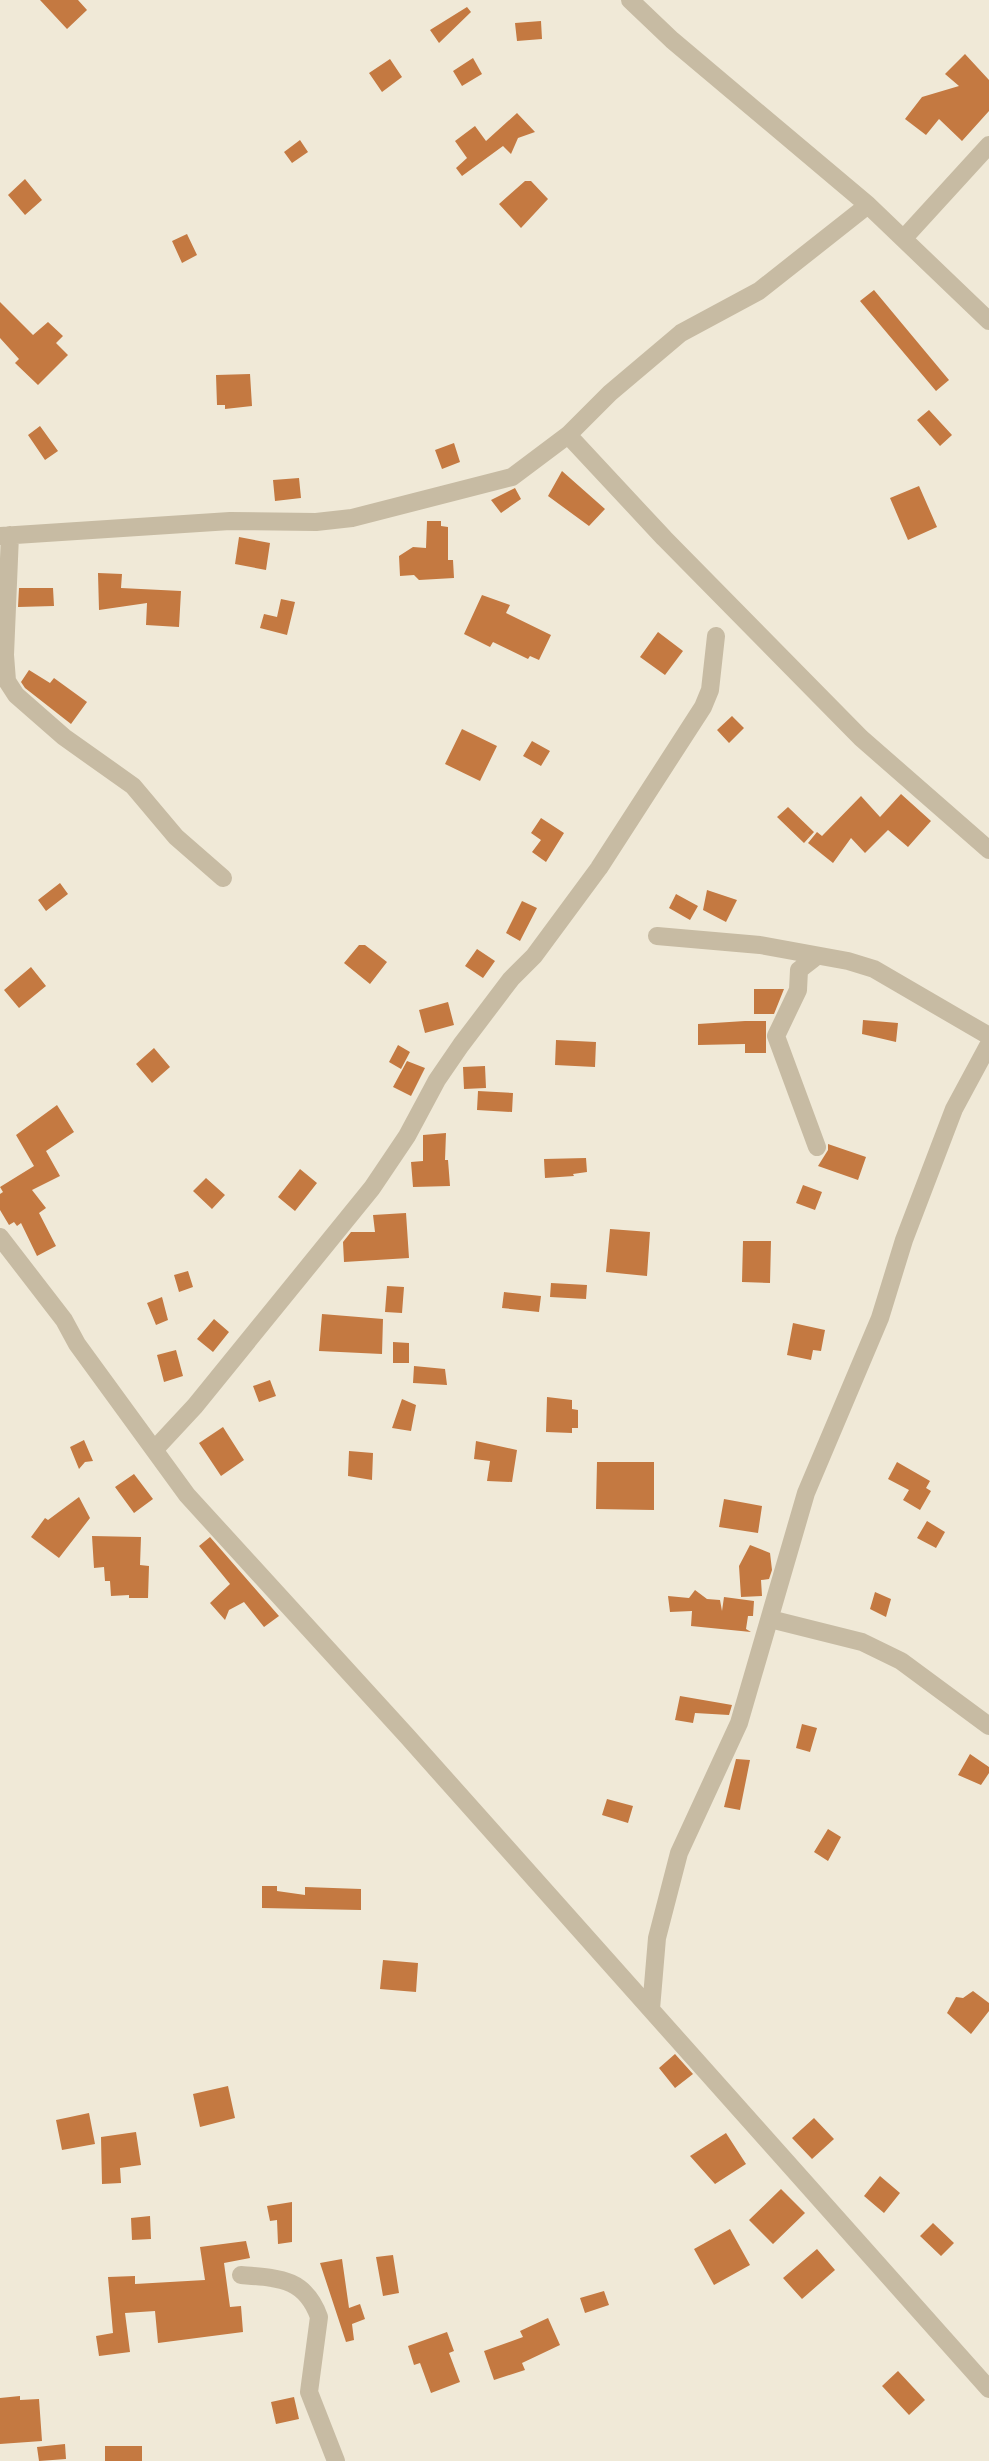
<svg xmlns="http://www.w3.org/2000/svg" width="989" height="2461" viewBox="0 0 989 2461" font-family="'Exo 2',sans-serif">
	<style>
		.building { fill: #c47941 }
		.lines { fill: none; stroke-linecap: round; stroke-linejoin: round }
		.street { stroke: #c7bba3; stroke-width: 18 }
	</style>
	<rect width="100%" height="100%" fill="#f0e9d7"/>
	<path class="building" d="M 40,0 L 78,0 L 87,10 L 67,29 Z
		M 467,7 L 471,12 L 439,43 L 430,30 Z
		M 541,21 L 542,39 L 517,41 L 515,23 Z
		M 965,54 L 989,80 L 989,111 L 962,141 L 939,119 L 926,135 L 905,119 L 922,97 L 959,86 L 945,74 Z
		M 473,58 L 482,74 L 462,86 L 453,71 Z
		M 390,59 L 402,77 L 382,92 L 369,73 Z
		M 517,113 L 535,132 L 518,138 L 511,154 L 503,146 L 462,176 L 456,168 L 467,158 L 455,141 L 475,126 L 486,141 Z
		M 300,140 L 308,152 L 292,163 L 284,152 Z
		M 25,179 L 42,200 L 25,215 L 8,195 Z
		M 525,181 L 531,181 L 548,199 L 521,228 L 499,204 Z
		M 187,234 L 197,255 L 182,263 L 172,241 Z
		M 874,290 L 949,380 L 936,391 L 860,301 Z
		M 0,302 L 33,335 L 48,322 L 63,336 L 56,343 L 68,355 L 38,385 L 15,363 L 19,359 L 0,338 Z
		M 250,374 L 252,406 L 225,409 L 225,405 L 217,405 L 216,375 Z
		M 929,410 L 952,435 L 940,446 L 917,420 Z
		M 40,426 L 58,451 L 45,460 L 28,435 Z
		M 454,443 L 460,462 L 442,469 L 435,450 Z
		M 562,471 L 605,509 L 589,526 L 548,496 Z
		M 299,478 L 301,498 L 275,501 L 273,480 Z
		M 919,486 L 937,527 L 908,540 L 890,498 Z
		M 515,488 L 521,499 L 501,513 L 491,500 Z
		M 427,521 L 441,521 L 441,526 L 448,527 L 448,560 L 453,560 L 454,578 L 419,580 L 414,575 L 400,576 L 399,556 L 413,547 L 426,548 Z
		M 239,537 L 270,543 L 266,570 L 235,564 Z
		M 98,573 L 122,574 L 121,588 L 181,591 L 179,627 L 146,625 L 147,603 L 99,610 Z
		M 19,588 L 53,588 L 54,606 L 18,607 Z
		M 482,595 L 510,605 L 506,613 L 551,635 L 539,660 L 530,656 L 528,659 L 493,642 L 490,647 L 464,634 Z
		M 281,599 L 295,602 L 287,635 L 260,628 L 264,614 L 277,617 Z
		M 658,632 L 683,651 L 665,675 L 640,657 Z
		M 29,670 L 50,683 L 54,678 L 87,702 L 71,724 L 25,688 L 21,682 Z
		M 732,716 L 744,728 L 729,743 L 717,730 Z
		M 462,729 L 497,746 L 480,781 L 445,764 Z
		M 532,741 L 550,751 L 541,766 L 523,756 Z
		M 901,794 L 931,821 L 908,847 L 888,830 L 865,853 L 851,838 L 833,863 L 808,843 L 817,832 L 822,836 L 861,796 L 880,817 Z
		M 788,807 L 814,832 L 804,843 L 777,817 Z
		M 541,818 L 564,833 L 546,862 L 532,852 L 541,840 L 531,833 Z
		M 60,883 L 68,894 L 46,911 L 38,900 Z
		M 707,890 L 737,900 L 726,922 L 703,910 Z
		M 676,894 L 698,906 L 690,920 L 669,908 Z
		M 522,901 L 537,908 L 520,941 L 506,933 Z
		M 359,945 L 365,945 L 387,962 L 370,984 L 344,963 Z
		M 477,949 L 495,961 L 483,978 L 465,966 Z
		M 31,967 L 46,986 L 19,1008 L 4,990 Z
		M 754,989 L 784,989 L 774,1014 L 754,1014 Z
		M 448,1002 L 454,1025 L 425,1033 L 419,1010 Z
		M 863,1020 L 898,1023 L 896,1042 L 862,1034 Z
		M 745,1021 L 766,1021 L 766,1053 L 745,1053 L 745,1044 L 698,1045 L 698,1024 Z
		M 556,1040 L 596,1042 L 595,1067 L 555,1065 Z
		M 398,1045 L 410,1052 L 401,1069 L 389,1062 Z
		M 154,1048 L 170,1067 L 152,1083 L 136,1064 Z
		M 407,1061 L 425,1068 L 411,1096 L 393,1087 Z
		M 485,1066 L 486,1088 L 464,1089 L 463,1067 Z
		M 478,1091 L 513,1093 L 512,1112 L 477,1110 Z
		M 57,1105 L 74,1132 L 46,1151 L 60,1176 L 32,1190 L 46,1208 L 39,1213 L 56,1246 L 37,1256 L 21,1223 L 17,1226 L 14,1222 L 9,1225 L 0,1210 L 0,1194 L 3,1192 L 0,1187 L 34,1166 L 16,1135 Z
		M 446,1133 L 445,1160 L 448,1160 L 450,1186 L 413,1187 L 411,1162 L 423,1161 L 423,1135 Z
		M 828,1144 L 866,1157 L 858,1180 L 818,1166 L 828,1150 Z
		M 586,1158 L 587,1172 L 573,1174 L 574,1176 L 545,1178 L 544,1159 Z
		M 300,1169 L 317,1183 L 295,1211 L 278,1197 Z
		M 206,1178 L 225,1195 L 212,1209 L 193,1191 Z
		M 803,1185 L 822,1192 L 815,1210 L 796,1203 Z
		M 406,1213 L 409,1258 L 344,1262 L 343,1242 L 351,1232 L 375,1232 L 373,1215 Z
		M 610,1229 L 650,1232 L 647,1276 L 606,1272 Z
		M 743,1241 L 771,1241 L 770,1283 L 742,1282 Z
		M 188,1271 L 193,1287 L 179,1292 L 174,1275 Z
		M 551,1283 L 587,1285 L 586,1299 L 550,1297 Z
		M 387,1286 L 404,1287 L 402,1313 L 385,1312 Z
		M 504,1292 L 541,1296 L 539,1312 L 502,1308 Z
		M 162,1297 L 168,1320 L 156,1325 L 147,1303 Z
		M 322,1314 L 383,1319 L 382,1354 L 319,1351 Z
		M 214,1319 L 229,1332 L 213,1352 L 197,1339 Z
		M 793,1323 L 825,1330 L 821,1351 L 813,1350 L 811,1360 L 787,1355 Z
		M 393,1342 L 409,1343 L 409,1363 L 393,1363 Z
		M 176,1350 L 183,1376 L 164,1382 L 157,1355 Z
		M 414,1366 L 445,1369 L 447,1385 L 413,1383 Z
		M 270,1380 L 276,1396 L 259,1402 L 253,1386 Z
		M 547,1397 L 572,1400 L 572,1409 L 578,1410 L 578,1428 L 572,1428 L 572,1433 L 546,1432 Z
		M 402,1399 L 416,1405 L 411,1431 L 392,1428 Z
		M 223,1427 L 244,1460 L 221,1476 L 199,1443 Z
		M 84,1440 L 93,1461 L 85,1462 L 79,1469 L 70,1447 Z
		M 476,1441 L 517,1450 L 512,1482 L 487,1481 L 490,1461 L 474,1459 Z
		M 349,1451 L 373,1453 L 372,1480 L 348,1476 Z
		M 597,1462 L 654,1462 L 654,1510 L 596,1509 Z
		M 897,1462 L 930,1481 L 926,1488 L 931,1491 L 920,1510 L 903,1500 L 909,1490 L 888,1479 Z
		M 134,1474 L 153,1499 L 134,1513 L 115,1487 Z
		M 79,1497 L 90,1518 L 59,1558 L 31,1537 L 45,1518 L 48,1520 Z
		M 724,1499 L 762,1506 L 758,1533 L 719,1527 Z
		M 927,1521 L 945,1532 L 936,1548 L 917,1538 Z
		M 92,1536 L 141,1537 L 140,1565 L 149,1566 L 148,1598 L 129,1598 L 129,1595 L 111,1596 L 110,1581 L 105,1581 L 104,1567 L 94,1568 Z
		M 210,1537 L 279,1616 L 264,1627 L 244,1602 L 229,1610 L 225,1620 L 210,1603 L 230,1584 L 199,1546 Z
		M 750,1545 L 770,1553 L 772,1570 L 769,1579 L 761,1580 L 762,1596 L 741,1597 L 739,1566 Z
		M 695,1590 L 707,1599 L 720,1600 L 722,1611 L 724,1597 L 754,1601 L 753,1616 L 748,1616 L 746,1629 L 751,1632 L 691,1626 L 692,1611 L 670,1612 L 668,1596 L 689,1598 Z
		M 875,1592 L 891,1599 L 886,1617 L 870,1609 Z
		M 680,1696 L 732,1705 L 729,1715 L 695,1713 L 693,1723 L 675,1720 Z
		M 802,1724 L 817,1728 L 810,1752 L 796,1748 Z
		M 970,1754 L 989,1767 L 989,1773 L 981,1785 L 958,1775 Z
		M 736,1759 L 750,1760 L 740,1810 L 724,1807 Z
		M 607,1799 L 633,1806 L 628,1823 L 602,1815 Z
		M 828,1829 L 841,1837 L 828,1861 L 814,1852 Z
		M 262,1886 L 277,1886 L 277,1891 L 305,1895 L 305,1887 L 361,1889 L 361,1910 L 262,1908 Z
		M 383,1960 L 418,1963 L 416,1992 L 380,1989 Z
		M 973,1991 L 989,2003 L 989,2011 L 971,2034 L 947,2013 L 956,1997 L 963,1998 Z
		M 675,2054 L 693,2074 L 675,2088 L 659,2068 Z
		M 228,2086 L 235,2118 L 200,2127 L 193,2094 Z
		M 89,2113 L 95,2144 L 62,2150 L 56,2120 Z
		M 814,2118 L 834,2139 L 812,2159 L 792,2138 Z
		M 136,2132 L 141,2165 L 120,2168 L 121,2183 L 102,2184 L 101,2137 Z
		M 726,2133 L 746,2164 L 715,2184 L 690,2156 Z
		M 880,2176 L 900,2193 L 884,2213 L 864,2196 Z
		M 781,2189 L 805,2213 L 773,2244 L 749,2220 Z
		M 292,2202 L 292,2242 L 278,2244 L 277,2220 L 270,2221 L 267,2206 Z
		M 150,2216 L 151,2239 L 132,2240 L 131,2218 Z
		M 933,2223 L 954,2243 L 941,2256 L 920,2236 Z
		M 730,2229 L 750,2265 L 714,2285 L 694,2249 Z
		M 246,2241 L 250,2258 L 224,2263 L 230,2307 L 241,2306 L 243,2332 L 158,2343 L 155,2311 L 125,2313 L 130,2352 L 99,2356 L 96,2336 L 113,2333 L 108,2277 L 135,2276 L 135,2284 L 205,2280 L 200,2247 Z
		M 817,2249 L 835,2270 L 802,2299 L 783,2278 Z
		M 393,2255 L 399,2293 L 383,2296 L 376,2257 Z
		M 342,2259 L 349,2308 L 360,2304 L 365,2319 L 352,2324 L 354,2340 L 346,2342 L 320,2263 Z
		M 604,2291 L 609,2305 L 585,2313 L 580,2298 Z
		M 548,2318 L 560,2345 L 522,2363 L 525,2370 L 494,2380 L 484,2351 L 523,2337 L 520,2331 Z
		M 447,2332 L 454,2351 L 449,2353 L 460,2382 L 431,2393 L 420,2363 L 414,2365 L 408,2346 Z
		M 898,2371 L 925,2400 L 909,2415 L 882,2386 Z
		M 20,2396 L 20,2400 L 39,2399 L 42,2441 L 0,2444 L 0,2398 Z
		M 294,2397 L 299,2419 L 276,2424 L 271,2402 Z
		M 65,2444 L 66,2459 L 39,2461 L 37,2447 Z
		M 105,2446 L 142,2446 L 142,2461 L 105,2461 Z"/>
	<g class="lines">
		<path class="street" d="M 630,0 L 672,40 L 868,205 L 989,321
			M 904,238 L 989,145
			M 568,435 L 664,538 L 861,738 L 989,850
			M 10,535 L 5,655 L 7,681 L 16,695 L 64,737 L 133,786 L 176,837 L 223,878
			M 0,536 L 230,521 L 316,522 L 352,518 L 512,477 L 568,435 L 610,393 L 681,333 L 759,291 L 868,205
			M 657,936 L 760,945 L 848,961 L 874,969 L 989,1036
			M 817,1147 L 776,1036 L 798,990 L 799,970 L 817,956
			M 0,1237 L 64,1320 L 77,1344 L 187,1495 L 407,1736 L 989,2389
			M 155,1449 L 195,1406 L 372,1188 L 407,1136 L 437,1080 L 461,1045 L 511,979 L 534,956 L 599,868 L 703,707 L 710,690 L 716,636
			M 770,1619 L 862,1642 L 901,1661 L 989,1726
			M 651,2009 L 657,1938 L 679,1853 L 739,1723 L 806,1493 L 880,1318 L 904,1240 L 954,1109 L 989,1044
			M 241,2275 C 279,2278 305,2278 319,2317 L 309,2392 L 336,2461"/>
	</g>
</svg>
